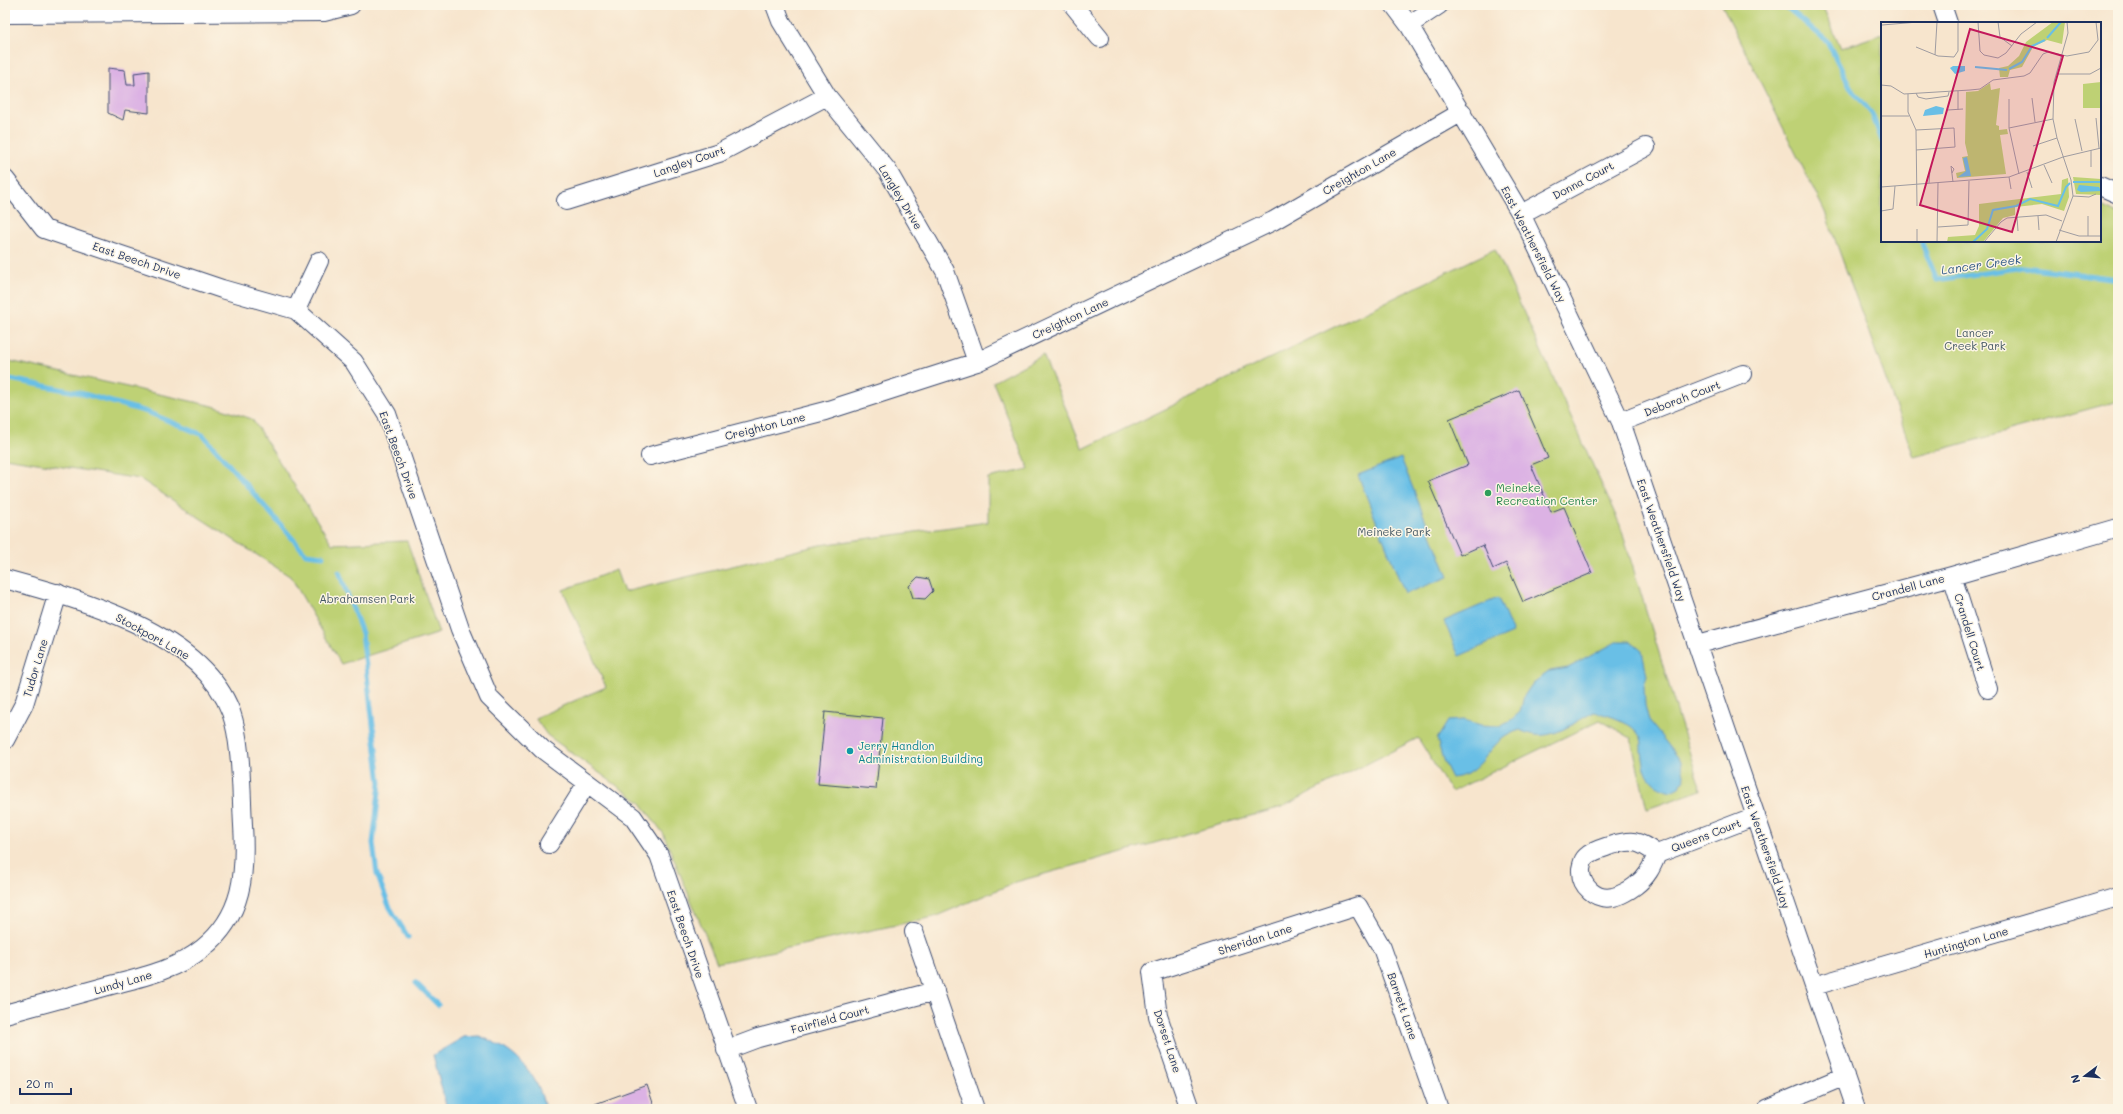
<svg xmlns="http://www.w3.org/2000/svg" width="2123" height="1114" viewBox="0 0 2123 1114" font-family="Mali,sans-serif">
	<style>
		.green { fill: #bed174; stroke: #6c8069 }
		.water { fill: #69bfe6; stroke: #4277a2 }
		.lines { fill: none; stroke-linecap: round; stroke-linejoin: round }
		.stream { stroke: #69bfe6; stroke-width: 5 }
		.building { fill: #dcb2e4 }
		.minor-casing { stroke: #3c4a6f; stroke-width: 20 }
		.minor { stroke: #fff; stroke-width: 18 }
		.leisure-dot { fill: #2e9e5b; stroke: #fcf5e5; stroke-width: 1.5 }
		.culture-dot { fill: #0f9aa8; stroke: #fcf5e5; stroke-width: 1.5 }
		.labels { text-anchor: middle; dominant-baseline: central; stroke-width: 3; stroke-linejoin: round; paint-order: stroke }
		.street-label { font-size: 11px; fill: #1b2f5e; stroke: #fcf5e5 }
		.park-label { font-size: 11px; fill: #445864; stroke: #fcf5e5 }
		.leisure-label { font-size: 11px; fill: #27864d; stroke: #fcf5e5; text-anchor: start }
		.culture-label { font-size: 11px; fill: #0d838f; stroke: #fcf5e5; text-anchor: start }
		.water-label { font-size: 12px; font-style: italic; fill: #325a87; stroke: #fcf5e5 }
		.inset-river { fill: none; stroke: #69bfe6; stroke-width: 2 }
		.inset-road { fill: none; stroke: #9f9ca1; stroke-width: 1 }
		.view { fill: #c2185b; fill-opacity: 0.15; stroke: #c2185b; stroke-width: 2 }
		.inset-edge { fill: none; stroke: #1b2f5e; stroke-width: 2 }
	</style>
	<rect width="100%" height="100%" fill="#fcf5e5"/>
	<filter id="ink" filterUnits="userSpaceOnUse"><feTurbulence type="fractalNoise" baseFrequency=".025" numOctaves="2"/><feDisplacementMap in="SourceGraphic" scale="8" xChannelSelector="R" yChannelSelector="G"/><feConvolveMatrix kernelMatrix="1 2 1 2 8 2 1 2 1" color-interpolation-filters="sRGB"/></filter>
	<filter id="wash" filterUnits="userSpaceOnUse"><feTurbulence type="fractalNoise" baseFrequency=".012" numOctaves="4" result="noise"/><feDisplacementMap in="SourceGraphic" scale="16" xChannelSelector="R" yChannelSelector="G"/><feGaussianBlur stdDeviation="0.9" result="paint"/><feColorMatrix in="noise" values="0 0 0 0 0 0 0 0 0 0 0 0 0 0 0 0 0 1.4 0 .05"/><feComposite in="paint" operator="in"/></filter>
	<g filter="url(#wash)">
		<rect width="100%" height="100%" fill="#f7e5cd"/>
		<path class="green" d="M 1722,5 L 1822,5 L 1841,48 L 1882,34 L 1882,241 L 2100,241 L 2100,205 L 2118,215 L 2118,401 L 1914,457 L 1825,212 Z
			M 1495,249 L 1620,525 L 1701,790 L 1647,809 L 1631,738 L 1600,720 L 1451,792 L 1418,738 L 1282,807 L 1016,882 L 934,917 L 717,963 L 663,833 L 641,803 L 547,735 L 535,718 L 606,687 L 563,590 L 616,570 L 624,592 L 820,545 L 988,522 L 988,478 L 1029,469 L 993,382 L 1043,355 L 1083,449 Z
			M 5,360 L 213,406 L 252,419 L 332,544 L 407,541 L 439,633 L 341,664 L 291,577 L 140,479 L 5,458 Z"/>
		<path class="water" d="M 1401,458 L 1448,577 L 1405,594 L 1358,475 Z
			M 1498,598 L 1513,633 L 1459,656 L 1444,621 Z
			M 1618,641 L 1630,641 L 1642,651 L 1647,676 L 1644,686 L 1645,705 L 1649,721 L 1681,761 L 1685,779 L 1679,787 L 1671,791 C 1647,784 1645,774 1642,751 C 1642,747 1642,742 1641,738 C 1633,722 1609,715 1594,712 C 1569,725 1548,745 1520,730 C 1490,739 1490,760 1467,774 C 1463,776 1457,777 1452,778 L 1443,760 L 1437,739 L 1448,721 L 1464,720 L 1481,725 L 1499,726 L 1511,720 L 1520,712 L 1524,696 L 1533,683 L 1550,671 L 1568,668 Z
			M 479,1036 C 514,1049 538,1072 545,1109 L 447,1109 L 433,1055 L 464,1037 Z"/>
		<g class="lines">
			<path class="stream" d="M 1784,5 L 1827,41 L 1851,88 L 1872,114 L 1882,141
				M 1921,241 L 1937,280 L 2024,267 L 2118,279
				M 5,378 L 80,393 L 147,412 L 203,435 L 306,554 L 323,556
				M 339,572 L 362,633 L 380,783 L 373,843 L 377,874 L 389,906 L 408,937
				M 416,983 L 438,1005"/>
		</g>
		<g id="blocks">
			<path class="building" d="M 108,68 L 125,70 L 127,85 L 135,85 L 134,73 L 149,71 L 149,113 L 125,110 L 123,120 L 108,113 Z
				M 1519,390 L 1548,458 L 1531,465 L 1551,512 L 1564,507 L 1592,573 L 1523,602 L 1506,563 L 1493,569 L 1483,545 L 1460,555 L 1428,481 L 1468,465 L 1449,419 Z
				M 918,577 L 929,579 L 933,591 L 925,599 L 913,598 L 909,586 Z
				M 825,712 L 883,718 L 876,789 L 818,784 Z
				M 647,1085 L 655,1109 L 597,1109 L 595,1104 Z"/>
		</g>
	</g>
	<g filter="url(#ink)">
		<use href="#blocks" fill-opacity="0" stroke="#3c4a6f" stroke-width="1"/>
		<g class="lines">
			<defs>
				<path id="minor" d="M 775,5 L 781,21 L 827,96 L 887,170 L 945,271 L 977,362
					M 1073,5 L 1100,38
					M 1394,5 L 1409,25 L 1521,214 L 1621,422 L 1856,1109
					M 1942,5 L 1948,23
					M 5,14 L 324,12 L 351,5
					M 1409,25 L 1439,5
					M 5,179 L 44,229 L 222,289 L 296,310 L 354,362 L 387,414 L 460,629 L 489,697 L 542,749 L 633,817 L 659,855 L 748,1109
					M 2100,186 L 2118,194
					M 566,201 L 719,153 L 827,96
					M 1521,214 L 1646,147
					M 296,310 L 319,261
					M 1621,422 L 1743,374
					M 650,456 L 825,411 L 977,362 L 1273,221 L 1462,112
					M 1952,576 L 1988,689
					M 5,579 C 79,599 201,632 231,712 C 242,743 241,792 243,825 C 246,873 243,916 203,948 C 175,971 138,978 104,987 C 71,996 38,1005 5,1014
					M 1698,644 L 1952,576 L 2118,528
					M 5,740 L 24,704 L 58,593
					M 549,844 L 587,783
					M 1657,854 C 1638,840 1632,839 1609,846 C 1603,848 1592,851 1587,856 C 1583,859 1582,864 1581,869 C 1580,886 1596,901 1613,897 C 1619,896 1630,890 1635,886 C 1647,877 1652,867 1657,854 L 1756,816
					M 914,932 L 974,1106
					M 1814,986 L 2118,897
					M 726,1050 L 758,1038 L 935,991
					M 1190,1109 L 1158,1016 L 1152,972 L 1358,906 L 1382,948 L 1439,1109
					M 1767,1109 L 1845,1076"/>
			</defs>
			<use href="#minor" class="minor-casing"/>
			<use href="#minor" class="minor"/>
		</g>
	</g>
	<circle class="leisure-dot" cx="1488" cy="493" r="4"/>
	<circle class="culture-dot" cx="850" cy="751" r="4"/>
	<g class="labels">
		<g class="street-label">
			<text transform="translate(689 161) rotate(-19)">Langley Court</text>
			<text transform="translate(1359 171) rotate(-30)">Creighton Lane</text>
			<text transform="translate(1583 180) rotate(-28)">Donna Court</text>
			<text transform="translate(901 197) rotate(59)">Langley Drive</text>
			<text transform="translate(1534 244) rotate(63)">East Weathersfield Way</text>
			<text transform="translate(137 260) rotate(19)">East Beech Drive</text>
			<text transform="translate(1070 318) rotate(-25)">Creighton Lane</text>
			<text transform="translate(1682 398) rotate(-21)">Deborah Court</text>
			<text transform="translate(765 426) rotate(-14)">Creighton Lane</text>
			<text transform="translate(399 455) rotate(70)">East Beech Drive</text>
			<text transform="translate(1662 540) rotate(71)">East Weathersfield Way</text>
			<text transform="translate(1908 587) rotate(-15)">Crandell Lane</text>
			<text transform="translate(1970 632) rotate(73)">Crandell Court</text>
			<text transform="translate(153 636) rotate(29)">Stockport Lane</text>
			<text transform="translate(35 668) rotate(-73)">Tudor Lane</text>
			<text transform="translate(1706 835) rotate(-21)">Queens Court</text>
			<text transform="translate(1766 847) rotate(71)">East Weathersfield Way</text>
			<text transform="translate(686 934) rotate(71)">East Beech Drive</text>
			<text transform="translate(1255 939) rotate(-18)">Sheridan Lane</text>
			<text transform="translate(1966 942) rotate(-16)">Huntington Lane</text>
			<text transform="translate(123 982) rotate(-16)">Lundy Lane</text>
			<text transform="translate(1403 1006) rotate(71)">Barrett Lane</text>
			<text transform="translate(830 1019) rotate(-15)">Fairfield Court</text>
			<text transform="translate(1168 1041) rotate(72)">Dorset Lane</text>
		</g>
		<g class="park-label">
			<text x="1975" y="332">Lancer<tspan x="1975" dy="13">Creek Park</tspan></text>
			<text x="1394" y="531">Meineke Park</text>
			<text x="367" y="598">Abrahamsen Park</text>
		</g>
		<g class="leisure-label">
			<text x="1496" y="487">Meineke<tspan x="1496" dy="13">Recreation Center</tspan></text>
		</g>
		<g class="culture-label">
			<text x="858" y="745">Jerry Handlon<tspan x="858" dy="13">Administration Building</tspan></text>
		</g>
		<g class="water-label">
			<text transform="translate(1981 264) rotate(-8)">Lancer Creek</text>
		</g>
	</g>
	<g transform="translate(1881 22)">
		<rect width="220" height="220" fill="#f7e5cd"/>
		<path d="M 172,0 L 184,0 L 181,22 L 166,18 L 152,25 L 141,45 L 129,48 L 127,55 L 119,55 L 118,46 L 127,44 L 138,34 L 145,20 ZM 220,60 L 220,86 L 202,86 L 202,62 ZM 109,61 L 110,68 L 119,66 L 115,103 L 118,104 L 118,108 L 126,107 L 127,112 L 119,113 L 125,152 L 76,156 L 75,151 L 84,149 L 81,135 L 87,134 L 84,121 L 85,70 L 97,69 ZM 192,155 L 220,157 L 220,173 L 195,172 ZM 187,156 L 188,175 L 183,189 L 161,182 L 134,185 L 134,193 L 122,196 L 102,220 L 66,220 L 67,215 L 94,213 L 98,204 L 98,182 L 180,172 L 181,158 Z" fill="#bed174"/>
		<path d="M 72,44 L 84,44 L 84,49 L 74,52 L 69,46 ZM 55,84 L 63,86 L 62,92 L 42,94 L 44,88 ZM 86,135 L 90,154 L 77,155 L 85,149 L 82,136 ZM 198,163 L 218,165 L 220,169 L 200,170 L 196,168 Z" fill="#69bfe6"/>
		<path class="inset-river" d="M 166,16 L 180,0M 94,45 L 126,48M 128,47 L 141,40 L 151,24 L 164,18M 192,160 L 220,160M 92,220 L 106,207 L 112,188 L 135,184 L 149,177 L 177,184 L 185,165 L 189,161"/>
		<path class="inset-road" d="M 97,0 L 99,29 L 103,33 L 117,36 L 125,31 L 140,12 L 156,0M 117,0 L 119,15 L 131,24M 1,3 L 37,0M 35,25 L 57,34 L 73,35 L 77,29 L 77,0M 54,33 L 56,0M 0,39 L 0,0M 175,52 L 209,52 L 220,46M 0,63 L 10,64 L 23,72 L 89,68 L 99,67 L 112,58 L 143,54 L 149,51 L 162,32 L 167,30 L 186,34 L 208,30 L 217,18 L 215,0M 35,71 L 37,75 L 45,77 L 67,74 L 68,70M 27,72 L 27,90 L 35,108 L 36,184M 151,76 L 154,100M 128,77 L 128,106 L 138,152M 67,88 L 82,87M 77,88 L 77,69M 0,94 L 28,94M 215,96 L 218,126M 194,97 L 201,129M 128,106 L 172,97M 152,124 L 176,116M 35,128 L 74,125 L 73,106 L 35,108M 163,143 L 171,161M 210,145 L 210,128M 146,150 L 151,166M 71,151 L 73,147 L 70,144 L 72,160M 128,155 L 130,167M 48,161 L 49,147M 0,165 L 128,155 L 182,135 L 220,126M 192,174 L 208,175 L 215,172M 0,189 L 12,187 L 14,164M 157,194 L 158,208M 136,195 L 137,209M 57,205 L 87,203 L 88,159M 178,208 L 198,214 L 220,214M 207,214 L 207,194M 36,220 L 36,207M 56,220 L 57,161M 103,220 L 120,200 L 126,196 L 165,193 L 181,199M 175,220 L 192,174 L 190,158 L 176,116 L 172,97 L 173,60 L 187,11 L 186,0"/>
		<path class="view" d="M 89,7 L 182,34 L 131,210 L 39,183 Z"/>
		<rect width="220" height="220" class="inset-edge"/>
	</g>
	<rect width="2123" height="1114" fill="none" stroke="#fcf5e5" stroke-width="20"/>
	<g transform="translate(2085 1076) rotate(254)" stroke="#fcf5e5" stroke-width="3" paint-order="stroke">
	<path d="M0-3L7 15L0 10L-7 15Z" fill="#1b2f5e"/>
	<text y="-6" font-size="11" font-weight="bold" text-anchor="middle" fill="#1b2f5e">N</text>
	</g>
	<path d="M20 1088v6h51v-6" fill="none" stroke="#1b2f5e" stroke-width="2"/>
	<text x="26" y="1088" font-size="12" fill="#1b2f5e" stroke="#fcf5e5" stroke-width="3" paint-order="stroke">20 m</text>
</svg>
